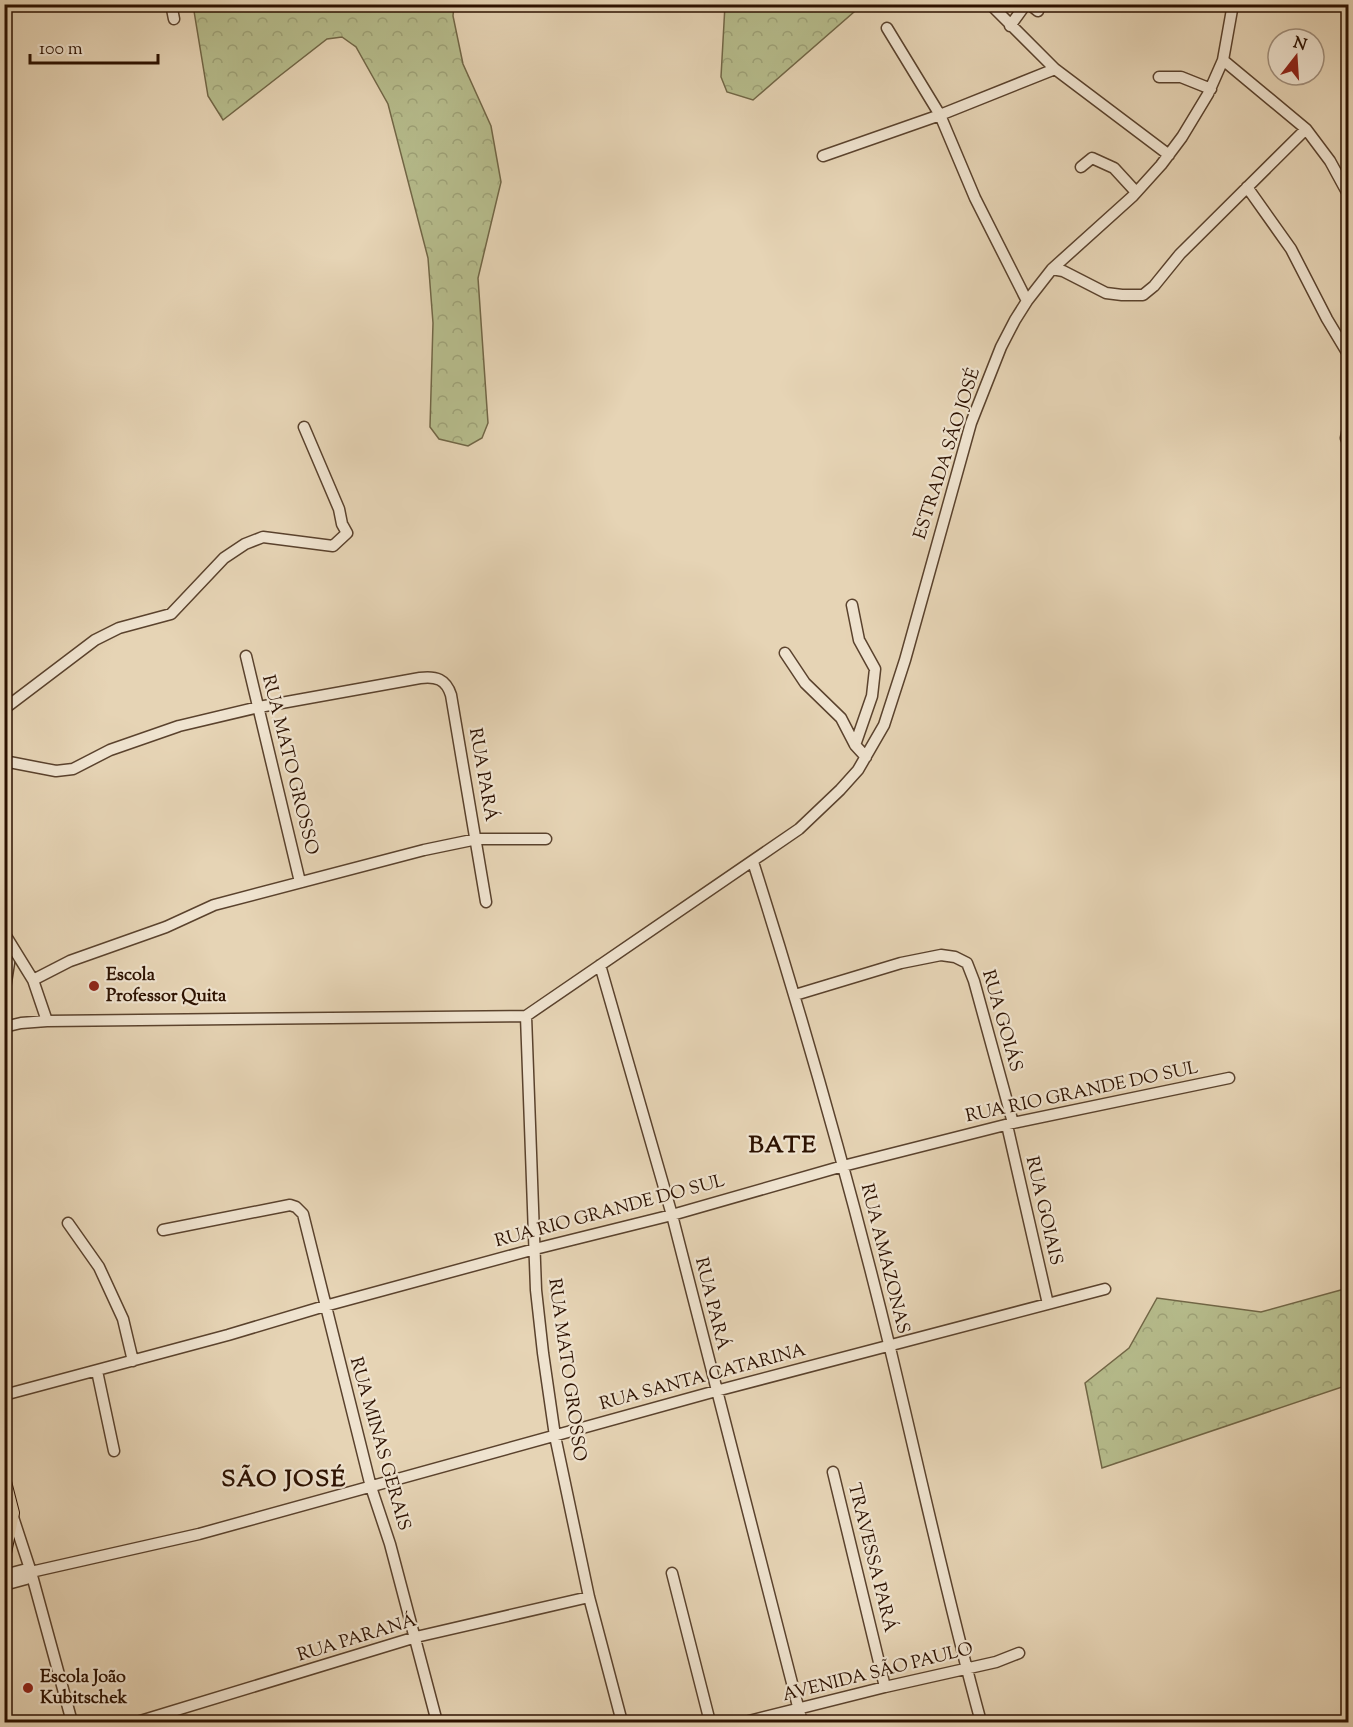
<svg xmlns="http://www.w3.org/2000/svg" width="1353" height="1727" viewBox="0 0 1353 1727" font-family="'Sorts Mill Goudy',serif">
	<style>
		.forest { fill: url(#forest-crowns); stroke: #716646; stroke-width: 1.5 }
		.lines { fill: none; stroke-linecap: round; stroke-linejoin: round }
		.minor-casing { stroke: #5a422d; stroke-width: 13 }
		.major-casing { stroke: #2c1100; stroke-width: 16 }
		.minor { stroke: #efe3cf; stroke-width: 10 }
		.major { stroke: #e6d4b5; stroke-width: 14 }
		.poi-dot { fill: #8f2418; stroke: #efe3cf; stroke-width: 2 }
		.labels { text-anchor: middle; dominant-baseline: central; stroke-width: 4.5; stroke-linejoin: round; paint-order: stroke }
		.street-label { font-size: 18px; fill: #2c1100; stroke: #efe3cf }
		.poi-label { font-size: 18px; font-weight: bold; fill: #2c1100; stroke: #efe3cf; text-anchor: start }
		.district-label { font-size: 24px; font-weight: bold; letter-spacing: 1.5px; fill: #2c1100; stroke: #efe3cf }
	</style>
	<defs>
		<pattern id="forest-crowns" width="20" height="18" patternUnits="userSpaceOnUse" patternTransform="scale(1.5)"><rect width="20" height="18" fill="#b6bc8c"/><path d="M2 6a3 3 0 1 1 6 0M12 15a3 3 0 1 1 6 0" fill="none" stroke="#9da177"/></pattern>
	</defs>
	<rect width="100%" height="100%" fill="#e6d4b5"/>
	<filter id="stains"><feTurbulence type="fractalNoise" baseFrequency=".00333" numOctaves="4"/><feColorMatrix values="0 0 0 0 .2 0 0 0 0 .09 0 0 0 0 .02 0 0 0 .5 -.17"/></filter>
	<radialGradient id="worn" r=".72"><stop offset=".6" stop-color="#630" stop-opacity="0"/><stop offset="1" stop-color="#630" stop-opacity=".3"/></radialGradient>
	<path class="forest" d="M 193,5 L 454,5 L 453,16 L 463,64 L 491,126 L 501,182 L 478,278 L 488,423 L 482,438 L 468,446 L 439,439 L 430,427 L 433,323 L 428,258 L 388,104 L 356,47 L 342,37 L 327,39 L 223,120 L 208,96 Z
		M 725,5 L 725,4 L 862,5 L 753,100 L 727,92 L 721,77 Z
		M 1348,1288 L 1348,1385 L 1102,1468 L 1085,1383 L 1129,1348 L 1157,1298 L 1261,1312 Z"/>
	<g class="lines">
		<defs>
			<path id="minor" d="M 171,4 L 174,19
				M 990,4 L 1055,69 L 1169,155
				M 1029,4 L 1038,11 L 1041,4
				M 1010,26 L 1026,4
				M 887,28 L 940,115 L 975,198 L 1027,301
				M 1223,60 L 1306,129 L 1330,161 L 1348,194
				M 1159,77 L 1181,77 L 1211,89
				M 823,156 L 940,115 L 1055,69
				M 1081,167 L 1092,158 L 1114,168 L 1136,192
				M 1247,187 L 1291,249 L 1327,319 L 1348,354
				M 1052,269 L 1063,271 L 1106,293 L 1122,295 L 1143,295 L 1154,286 L 1180,254 L 1306,129
				M 1348,428 L 1346,438 L 1348,443
				M 852,605 L 859,640 L 875,669 L 872,696 L 855,745 L 866,757
				M 785,653 L 805,683 L 841,718 L 855,745
				M 246,656 L 300,882
				M 4,709 L 95,640 L 119,628 L 171,614 L 224,558 L 245,544 L 263,537 L 333,546 L 347,533 L 342,524 L 339,509 L 304,427
				M 4,761 L 56,771 L 73,769 L 110,750 L 179,726 L 259,707 L 420,678 C 436,676 446,679 451,695 L 486,902
				M 753,862 C 804,1022 850,1184 890,1348 C 920,1473 947,1598 981,1722
				M 4,933 L 33,980 L 47,1021
				M 4,956 L 9,963 L 4,995
				M 600,965 L 672,1215 L 802,1722
				M 33,980 L 70,961 L 166,927 L 214,905 L 424,850 L 477,839 L 546,839
				M 795,995 L 901,963 L 941,955 L 955,957 L 967,963 L 974,981 L 1013,1123
				M 526,1016 L 536,1290 L 543,1353 L 555,1436 L 589,1597 L 622,1722
				M 4,1027 L 21,1023 L 47,1021 L 526,1016 L 799,829 L 840,790 L 858,770 L 884,725 L 905,660 L 971,423 L 1001,347 L 1015,320 L 1027,301 L 1052,269 L 1133,196 L 1161,165 L 1182,137 L 1208,94 L 1223,60 L 1233,4
				M 1007,1125 L 1048,1304
				M 68,1223 L 99,1267 L 123,1319 L 133,1361
				M 163,1230 L 290,1205 L 296,1207 L 303,1214 L 371,1487 L 390,1544 L 437,1722
				M 97,1371 L 114,1451
				M 4,1395 L 228,1335 L 325,1306 L 535,1249 L 672,1215 L 843,1166 L 1013,1123 L 1229,1078
				M 833,1472 L 885,1687
				M 12,1514 L 31,1572 L 72,1722
				M 672,1573 L 710,1722
				M 4,1575 L 23,1570 L 31,1572 L 199,1534 L 716,1391 L 1105,1289
				M 4,1585 L 26,1579 L 31,1572
				M 137,1722 L 416,1637 L 589,1597
				M 745,1722 L 885,1687 L 996,1662 L 1019,1653"/>
			<path id="major" d="M 4,1482 L 12,1513 L 4,1553"/>
		</defs>
		<use href="#minor" class="minor-casing"/>
		<use href="#major" class="major-casing"/>
		<use href="#minor" class="minor"/>
		<use href="#major" class="major"/>
	</g>
	<g class="poi-dot">
		<circle cx="94" cy="986" r="6"/>
		<circle cx="28" cy="1688" r="6"/>
	</g>
	<g class="labels">
		<g class="street-label">
			<text transform="translate(948 454) rotate(-72)">ESTRADA SÃO JOSÉ</text>
			<text transform="translate(289 765) rotate(76)">RUA MATO GROSSO</text>
			<text transform="translate(482 775) rotate(80)">RUA PARÁ</text>
			<text transform="translate(1001 1021) rotate(74)">RUA GOIÁS</text>
			<text transform="translate(1082 1093) rotate(-12)">RUA RIO GRANDE DO SUL</text>
			<text transform="translate(1043 1211) rotate(77)">RUA GOIAIS</text>
			<text transform="translate(610 1212) rotate(-15)">RUA RIO GRANDE DO SUL</text>
			<text transform="translate(884 1259) rotate(76)">RUA AMAZONAS</text>
			<text transform="translate(711 1304) rotate(76)">RUA PARÁ</text>
			<text transform="translate(566 1370) rotate(82)">RUA MATO GROSSO</text>
			<text transform="translate(703 1378) rotate(-15)">RUA SANTA CATARINA</text>
			<text transform="translate(379 1444) rotate(74)">RUA MINAS GERAIS</text>
			<text transform="translate(871 1558) rotate(76)">TRAVESSA PARÁ</text>
			<text transform="translate(357 1639) rotate(-17)">RUA PARANÁ</text>
			<text transform="translate(878 1673) rotate(-14)">AVENIDA SÃO PAULO</text>
		</g>
		<g class="poi-label">
			<text x="106" y="976">Escola<tspan x="106" dy="21">Professor Quita</tspan></text>
			<text x="40" y="1678">Escola João<tspan x="40" dy="21">Kubitschek</tspan></text>
		</g>
		<g class="district-label">
			<text x="783" y="1146">BATE</text>
			<text x="284" y="1480">SÃO JOSÉ</text>
		</g>
	</g>
	<rect width="1353" height="1727" fill="none" stroke="#e6d4b5" stroke-width="24"/>
	<rect x="6" y="6" width="1341" height="1715" fill="none" stroke="#2c1100" stroke-width="3"/>
	<rect x="12" y="12" width="1329" height="1703" fill="none" stroke="#2c1100" stroke-width="1.5"/>
	<g transform="translate(1296 57) rotate(17)"><circle r="28" fill="#efe3cf" stroke="#a18f7c" stroke-width="1.5"/>
	<path d="M0-4.5L10 22L0 15L-10 22Z" fill="#8f2418"/>
	<text y="-9" font-size="16" font-weight="bold" text-anchor="middle" fill="#2c1100">N</text>
	</g>
	<path d="M30 54v9h128v-9" fill="none" stroke="#2c1100" stroke-width="3"/>
	<text x="39" y="54" font-size="18" fill="#2c1100" stroke="#efe3cf" stroke-width="4.5" paint-order="stroke">100 m</text>
	<rect width="100%" height="100%" filter="url(#stains)"/>
	<rect width="100%" height="100%" fill="url(#worn)"/>
</svg>
